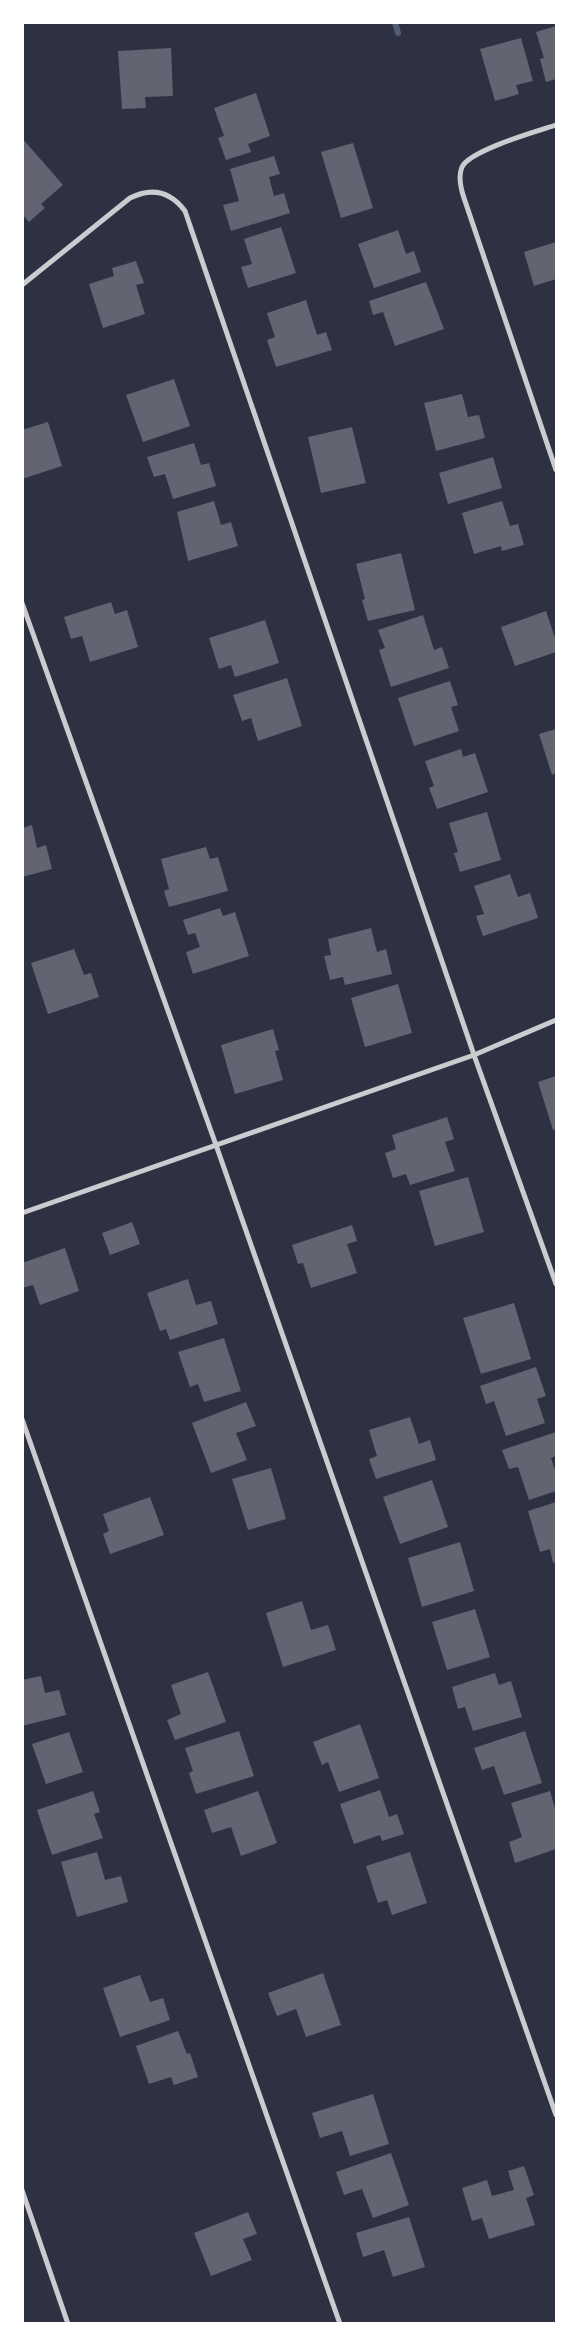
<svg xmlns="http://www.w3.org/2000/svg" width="579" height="2346" viewBox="0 0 579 2346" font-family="'Varela Round',sans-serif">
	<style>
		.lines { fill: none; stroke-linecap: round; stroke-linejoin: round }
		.stream { stroke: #4f5d75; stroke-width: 6 }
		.building { fill: #626471 }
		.minor { stroke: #caccd0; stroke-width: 5 }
	</style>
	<rect width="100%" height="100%" fill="#2d3142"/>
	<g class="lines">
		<path class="stream" d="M 395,22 L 398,33"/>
	</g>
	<path class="building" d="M 556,26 L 556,79 L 546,82 L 540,59 L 544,58 L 536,32 Z
		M 521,38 L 533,81 L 516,85 L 519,94 L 495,101 L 480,49 Z
		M 171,48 L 173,96 L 145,97 L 146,108 L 122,109 L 118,51 Z
		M 256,93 L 270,136 L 248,144 L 251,152 L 226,160 L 218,138 L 224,136 L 214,108 Z
		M 22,138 L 63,185 L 41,204 L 45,208 L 29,222 L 22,214 Z
		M 353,143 L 373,208 L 341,218 L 321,152 Z
		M 274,156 L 280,174 L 269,177 L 274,196 L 284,193 L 290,213 L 231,231 L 223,205 L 239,201 L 230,169 Z
		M 281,227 L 296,273 L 248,288 L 241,267 L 252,264 L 244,239 Z
		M 398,230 L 406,254 L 414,251 L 421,272 L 374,288 L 358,244 Z
		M 556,242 L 556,279 L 534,286 L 524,252 Z
		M 136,261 L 144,283 L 136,285 L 145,314 L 103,328 L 89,284 L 114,276 L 112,268 Z
		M 426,282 L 444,329 L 395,346 L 383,312 L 373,315 L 369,301 Z
		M 306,300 L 317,335 L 326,332 L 332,350 L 276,367 L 267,340 L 275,337 L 267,313 Z
		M 174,379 L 190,426 L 143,442 L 126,395 Z
		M 462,394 L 468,417 L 479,415 L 485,438 L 436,451 L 424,403 Z
		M 48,422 L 62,466 L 22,479 L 22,430 Z
		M 352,427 L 366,483 L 321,493 L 308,437 Z
		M 194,443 L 201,465 L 209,463 L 216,486 L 173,499 L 165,474 L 154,477 L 147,457 Z
		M 493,457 L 502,488 L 448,504 L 439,473 Z
		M 214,501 L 221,525 L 231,522 L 238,546 L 188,561 L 177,512 Z
		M 502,501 L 510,526 L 518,524 L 524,545 L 502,551 L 501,546 L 474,554 L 462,513 Z
		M 401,553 L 415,610 L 368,621 L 362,600 L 365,599 L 356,564 Z
		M 111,602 L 115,614 L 127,610 L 138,647 L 90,662 L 82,636 L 71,639 L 64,617 Z
		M 546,611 L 556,641 L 556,652 L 515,666 L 501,627 Z
		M 423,615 L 434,650 L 442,647 L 449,668 L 391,687 L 379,650 L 385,648 L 378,630 Z
		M 265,620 L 279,663 L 235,677 L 231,665 L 219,669 L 209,638 Z
		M 287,678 L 302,726 L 258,741 L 251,718 L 242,721 L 233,695 Z
		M 450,681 L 458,705 L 451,707 L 459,731 L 414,746 L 398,698 Z
		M 556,729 L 556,773 L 552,775 L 539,734 Z
		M 461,749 L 463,757 L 475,753 L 488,792 L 437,809 L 429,788 L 434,786 L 425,761 Z
		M 487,812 L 501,860 L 460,872 L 454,853 L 458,852 L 449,823 Z
		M 32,825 L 37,848 L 46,845 L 52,869 L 22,877 L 22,828 Z
		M 206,847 L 210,859 L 218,857 L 228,891 L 169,907 L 164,891 L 169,889 L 161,859 Z
		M 510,874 L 518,897 L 530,893 L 538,918 L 483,936 L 476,916 L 484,914 L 474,886 Z
		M 220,908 L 223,916 L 235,912 L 249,956 L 193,974 L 186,952 L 200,947 L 195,933 L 188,935 L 183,920 Z
		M 371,928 L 377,952 L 386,949 L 392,974 L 345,985 L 343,977 L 330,980 L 324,956 L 331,955 L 328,939 Z
		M 74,949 L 84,975 L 91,973 L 99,997 L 48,1014 L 31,963 Z
		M 398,984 L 412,1033 L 365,1047 L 351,998 Z
		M 273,1029 L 279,1050 L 275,1051 L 283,1080 L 235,1094 L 221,1045 Z
		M 556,1076 L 556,1129 L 553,1130 L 538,1082 Z
		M 447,1117 L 454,1139 L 445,1142 L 455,1171 L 410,1185 L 406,1174 L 393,1178 L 385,1153 L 396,1149 L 392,1135 Z
		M 468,1177 L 484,1232 L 435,1246 L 419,1191 Z
		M 132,1222 L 140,1244 L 110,1255 L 102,1233 Z
		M 352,1225 L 357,1241 L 347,1244 L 357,1273 L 311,1288 L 303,1263 L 298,1264 L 292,1245 Z
		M 65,1248 L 79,1291 L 40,1305 L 33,1285 L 22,1288 L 22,1263 Z
		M 188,1279 L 196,1305 L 211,1301 L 218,1324 L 170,1340 L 166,1329 L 160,1331 L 147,1293 Z
		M 514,1303 L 531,1359 L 481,1374 L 463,1318 Z
		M 224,1338 L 241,1391 L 204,1402 L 198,1384 L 190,1387 L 178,1352 Z
		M 536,1367 L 546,1396 L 537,1399 L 545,1423 L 506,1436 L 494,1401 L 486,1404 L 480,1386 Z
		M 246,1402 L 256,1426 L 236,1433 L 247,1460 L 211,1473 L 192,1423 Z
		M 410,1417 L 419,1444 L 430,1440 L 436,1460 L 376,1479 L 369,1459 L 377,1456 L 369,1430 Z
		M 556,1432 L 556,1456 L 551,1458 L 555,1470 L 556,1469 L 556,1491 L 529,1500 L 518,1467 L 509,1469 L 502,1450 Z
		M 271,1468 L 286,1519 L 248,1530 L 232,1479 Z
		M 432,1480 L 448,1527 L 400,1544 L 383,1497 Z
		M 150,1497 L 164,1535 L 110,1554 L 103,1534 L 109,1531 L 103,1514 Z
		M 556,1502 L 556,1562 L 553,1563 L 550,1549 L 540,1552 L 528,1511 Z
		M 460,1542 L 474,1591 L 422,1607 L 408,1558 Z
		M 302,1601 L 311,1630 L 328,1625 L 336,1650 L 283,1667 L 266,1613 Z
		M 475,1609 L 490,1657 L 447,1670 L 432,1622 Z
		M 208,1672 L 226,1722 L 175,1740 L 167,1720 L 181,1714 L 171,1685 Z
		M 495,1673 L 499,1685 L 511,1681 L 522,1717 L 473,1731 L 465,1707 L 458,1709 L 452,1687 Z
		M 41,1676 L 45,1693 L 59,1690 L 66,1715 L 22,1726 L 22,1680 Z
		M 360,1724 L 379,1778 L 339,1792 L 328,1762 L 322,1765 L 313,1742 Z
		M 239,1731 L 254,1776 L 196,1794 L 189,1773 L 193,1771 L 185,1748 Z
		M 525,1731 L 542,1783 L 504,1795 L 494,1766 L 482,1770 L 474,1748 Z
		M 69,1732 L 83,1772 L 46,1784 L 32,1744 Z
		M 380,1790 L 389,1817 L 397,1814 L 404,1834 L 382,1841 L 380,1835 L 354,1844 L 340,1804 Z
		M 93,1791 L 100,1812 L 94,1814 L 103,1838 L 52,1855 L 37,1810 Z
		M 258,1791 L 277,1843 L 241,1856 L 231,1827 L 212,1833 L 204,1810 Z
		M 550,1791 L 556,1812 L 556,1849 L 515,1863 L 509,1842 L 522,1837 L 511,1803 Z
		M 97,1852 L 105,1880 L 121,1876 L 128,1902 L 77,1917 L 61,1862 Z
		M 410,1852 L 427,1903 L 392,1915 L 387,1900 L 378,1903 L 366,1866 Z
		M 323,1973 L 341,2025 L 306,2037 L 296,2009 L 277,2016 L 268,1993 Z
		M 140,1975 L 150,2002 L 163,1998 L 170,2020 L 120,2037 L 103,1988 Z
		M 178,2031 L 187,2054 L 190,2053 L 198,2077 L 174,2085 L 171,2077 L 149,2084 L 136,2046 Z
		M 373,2094 L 389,2144 L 350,2156 L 342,2131 L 320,2138 L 312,2113 Z
		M 391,2153 L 409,2205 L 373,2218 L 362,2189 L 344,2195 L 336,2172 Z
		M 524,2166 L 534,2195 L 526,2198 L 535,2225 L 489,2239 L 482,2218 L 472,2221 L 462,2188 L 487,2180 L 492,2196 L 514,2190 L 508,2171 Z
		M 248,2212 L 257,2234 L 243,2239 L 252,2260 L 211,2276 L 194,2233 Z
		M 409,2217 L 425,2267 L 393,2277 L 384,2250 L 363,2257 L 356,2233 Z"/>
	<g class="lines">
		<path class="minor" d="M 556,125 C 538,131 470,150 462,167 C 458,176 461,189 464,198 L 556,470
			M 22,285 L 130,198 C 152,187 170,191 185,211 L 474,1055 L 556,1284
			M 22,603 L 216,1145 L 556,2115
			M 22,1213 L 474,1055 L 556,1020
			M 22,1419 L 340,2324
			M 22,2190 L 68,2324"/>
	</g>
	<rect width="579" height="2346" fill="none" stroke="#ffffff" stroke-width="48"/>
</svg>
